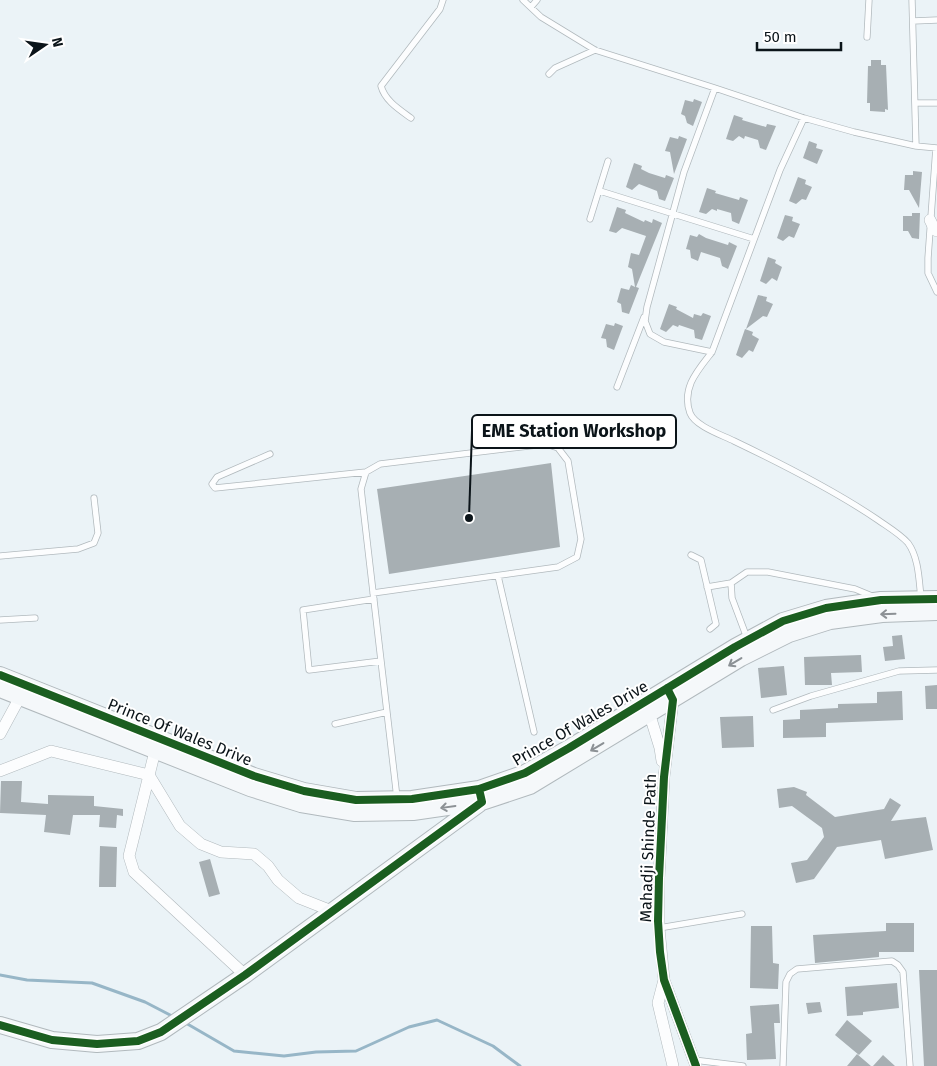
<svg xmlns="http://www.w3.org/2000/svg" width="937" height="1066" viewBox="0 0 937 1066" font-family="'Fira Sans',sans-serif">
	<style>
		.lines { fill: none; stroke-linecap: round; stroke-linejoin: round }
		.stream { stroke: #97b6c7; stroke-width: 3 }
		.building { fill: #a7afb3 }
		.lane-casing { stroke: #b1b9bd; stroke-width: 7 }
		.street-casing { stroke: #b1b9bd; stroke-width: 12 }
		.secondary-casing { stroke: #b1b9bd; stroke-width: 18 }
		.lane { stroke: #fcfdfe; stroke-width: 5.5 }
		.street { stroke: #fcfdfe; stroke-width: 11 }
		.secondary { stroke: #f5f8fa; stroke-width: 16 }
		.cycleway-casing { stroke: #fff; stroke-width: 11 }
		.cycleway { stroke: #1b5e20; stroke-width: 8 }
		.oneway { stroke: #8c9195 }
		.labels { text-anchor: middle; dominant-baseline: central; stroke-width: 4; stroke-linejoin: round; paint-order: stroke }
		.street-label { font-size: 16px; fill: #0b1419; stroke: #fff }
		.leader { fill: none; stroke: #0b1419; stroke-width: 2 }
		.callout-dot { fill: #0b1419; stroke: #fff; stroke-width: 2 }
		.callout { fill: #fff; stroke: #0b1419; stroke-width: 2 }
		.callout-label { font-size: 18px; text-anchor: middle; font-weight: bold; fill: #0b1419 }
	</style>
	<rect width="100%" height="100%" fill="#ebf3f7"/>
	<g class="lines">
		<path class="stream" d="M 0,975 L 27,980 L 92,983 L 145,1002 L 174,1017
			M 184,1022 L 234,1051 L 284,1056 L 316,1052 L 356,1051 L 409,1027 L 437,1020 L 493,1046 L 520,1066"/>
	</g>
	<path class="building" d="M 871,60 L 881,60 L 881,65 L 886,65 L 888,110 L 885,109 L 885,112 L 870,111 L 870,103 L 867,103 L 868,66 L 871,66 Z
		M 694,99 L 702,102 L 693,126 L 687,123 L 685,116 L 681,114 L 685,100 L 693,102 Z
		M 734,115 L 743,118 L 742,120 L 766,127 L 767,124 L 776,126 L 766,150 L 760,148 L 758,140 L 745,136 L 744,139 L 739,136 L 733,141 L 726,139 Z
		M 679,136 L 687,139 L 674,174 L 670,152 L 665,151 L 670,137 L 678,139 Z
		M 809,141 L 817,144 L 816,148 L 823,150 L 817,164 L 803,158 Z
		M 634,163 L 642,166 L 641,169 L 649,173 L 665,178 L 666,175 L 674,178 L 665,201 L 659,199 L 657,191 L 639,184 L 632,190 L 626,187 Z
		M 913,171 L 922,172 L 919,208 L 909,190 L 904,190 L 905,175 L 913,175 Z
		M 798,177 L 806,180 L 805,184 L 812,187 L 806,200 L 802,199 L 796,204 L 789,201 Z
		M 707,188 L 716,191 L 715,193 L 739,200 L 740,197 L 748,200 L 739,224 L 732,221 L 731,213 L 717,209 L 717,211 L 712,209 L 706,214 L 699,212 Z
		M 617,207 L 626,210 L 625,213 L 644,222 L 645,220 L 652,223 L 653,219 L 662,223 L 636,287 L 639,288 L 629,314 L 622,312 L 621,304 L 617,302 L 621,288 L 629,290 L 631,285 L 635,287 L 632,269 L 628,267 L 631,253 L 639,255 L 646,236 L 622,228 L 616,233 L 609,231 Z
		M 912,213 L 920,213 L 919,239 L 912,238 L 908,231 L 903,231 L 903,216 L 912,216 Z
		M 785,215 L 793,217 L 792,221 L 800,224 L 794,238 L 789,236 L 783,241 L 777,238 Z
		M 699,234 L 706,238 L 728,245 L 729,242 L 737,246 L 728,269 L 722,266 L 720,258 L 701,252 L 698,261 L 691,258 L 690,250 L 686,249 L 690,235 L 697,237 Z
		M 768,257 L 776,260 L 775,263 L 782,267 L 777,281 L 772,278 L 766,284 L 760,281 Z
		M 758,295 L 767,297 L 766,301 L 773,304 L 767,317 L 763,316 L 746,329 Z
		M 669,304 L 677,307 L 676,309 L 693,318 L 694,314 L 701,316 L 703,313 L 711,316 L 702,340 L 695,338 L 694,330 L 679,325 L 678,327 L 673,325 L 666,332 L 660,329 Z
		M 615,323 L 623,326 L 614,350 L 607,347 L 606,339 L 601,338 L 606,324 L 614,326 Z
		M 745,329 L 753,332 L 752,335 L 759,339 L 753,352 L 749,350 L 742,358 L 736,355 Z
		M 551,463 L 560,547 L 389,574 L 377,489 Z
		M 902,635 L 905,659 L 885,661 L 883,647 L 893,646 L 892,636 Z
		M 861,655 L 862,672 L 831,673 L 832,685 L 805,685 L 804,657 Z
		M 784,666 L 787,695 L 761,698 L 758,668 Z
		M 937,685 L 937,709 L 926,709 L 925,686 Z
		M 902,691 L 903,720 L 826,723 L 826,737 L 783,738 L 783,720 L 800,719 L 800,710 L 838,708 L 838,704 L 877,703 L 877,692 Z
		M 753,716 L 754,747 L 722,748 L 720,717 Z
		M 1,781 L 22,781 L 21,802 L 48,804 L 48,795 L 94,796 L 94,806 L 123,809 L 123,816 L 117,815 L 116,828 L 99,827 L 100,815 L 73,815 L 70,835 L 44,832 L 46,815 L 0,813 Z
		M 794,787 L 807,792 L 806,795 L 835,817 L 884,809 L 890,798 L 901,805 L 891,821 L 926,817 L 933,850 L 885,859 L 881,840 L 837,847 L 814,879 L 796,883 L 791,863 L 807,860 L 824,837 L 822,828 L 792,806 L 779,808 L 777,789 Z
		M 100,846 L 117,847 L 116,887 L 99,887 Z
		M 210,859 L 220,894 L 209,897 L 199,862 Z
		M 886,923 L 914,923 L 914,952 L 879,952 L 879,957 L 815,963 L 813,935 L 886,931 Z
		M 751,926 L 772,926 L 773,963 L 779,964 L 778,989 L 750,988 Z
		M 919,970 L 937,970 L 937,1066 L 924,1066 Z
		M 897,983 L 899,1008 L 863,1012 L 863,1015 L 847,1016 L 845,987 Z
		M 820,1002 L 822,1012 L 808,1014 L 806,1003 Z
		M 779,1004 L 780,1023 L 774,1023 L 776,1059 L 747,1060 L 746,1034 L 752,1033 L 750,1006 Z
		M 847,1020 L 872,1041 L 859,1055 L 835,1035 Z
		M 857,1054 L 871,1066 L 847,1066 Z
		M 883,1055 L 895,1066 L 873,1066 Z"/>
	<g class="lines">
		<defs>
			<path id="lane" d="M 523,0 L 541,17 L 595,50 L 715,88 L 804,118 L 854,132 L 916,146 L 937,148
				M 912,0 L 916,146
				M 531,7 L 537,0
				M 913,21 L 937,20
				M 867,37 L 869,0
				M 549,74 L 555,68 L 595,50
				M 915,103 L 937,103
				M 411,118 C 400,110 385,101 381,86 L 440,9 L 443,0
				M 804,118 L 780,170 L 712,352 C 698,370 681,388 690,413 C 695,426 722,435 734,441 C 782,464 834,490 878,520 C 888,527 900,534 908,543 C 919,558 919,581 921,598
				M 936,148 L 928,258 L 928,273 L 937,292
				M 600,191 L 754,239
				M 590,219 L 608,161
				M 712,352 L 664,342 L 650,334 L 645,321 L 647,307 L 684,172 L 715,88
				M 617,387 L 644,317
				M 270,454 L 217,477 L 212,484 L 215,488 L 366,472 L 380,464 L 546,444 L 558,448 L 568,461 L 581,539 L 577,557 L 558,567 L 373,593
				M 366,472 L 361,489 L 397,798
				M 691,555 L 701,560 L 716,624 L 710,629
				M 0,556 L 78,549 L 94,543 L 98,533 L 94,498
				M 498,576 L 534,732
				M 707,587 L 731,583
				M 374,599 L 303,610 L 309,670 L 381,661
				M 0,620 L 35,618
				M 747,638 L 732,598 L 731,583 L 747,572 L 768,572 L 855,589 L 872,596
				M 773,710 L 811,696 L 899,671 L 937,670
				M 335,724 L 387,712
				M 659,928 L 742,914
				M 694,1060 L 743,1066
				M 783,1066 L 786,982 L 790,974 L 797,969 L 892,961 L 898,965 L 903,972 L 910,1066"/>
			<path id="street" d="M 930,220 L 935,230 L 937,231
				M 670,695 L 673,700 L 664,777 L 659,878 L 659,928 L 664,980 L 696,1066
				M 648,709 L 660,748 L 662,761
				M 0,734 L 20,697
				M 155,751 L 129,856 L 134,872 L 245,975
				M 0,771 L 51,751 L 149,775 L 180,826 L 201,844 L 221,852 L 254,854 L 268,866 L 278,880 L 299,898 L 332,911
				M 664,980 L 658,1003 L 673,1066"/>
			<path id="secondary" d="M 0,675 L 254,776 L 304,791 L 356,800 L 412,799 L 479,789 L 525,773 L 569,748 L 735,647 L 783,621 L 826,608 L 881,600 L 937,599
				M 0,689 L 250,788 L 301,804 L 355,813 L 413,812 L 482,802 L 530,786 L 741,658 L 789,634 L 830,621 L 882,614 L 937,612
				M 0,1025 L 52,1040 L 97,1044 L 138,1041 L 161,1032 L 245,975 L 479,804"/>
		</defs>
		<use href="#lane" class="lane-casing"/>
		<use href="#street" class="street-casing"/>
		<use href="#secondary" class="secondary-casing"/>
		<use href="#lane" class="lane"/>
		<use href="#street" class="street"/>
		<use href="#secondary" class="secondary"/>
		<defs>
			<path id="cycleway" d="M 0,675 L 254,776 L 304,791 L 356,800 L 412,799 L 479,789 L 525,773 L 569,748 L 735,647 L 783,621 L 826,608 L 881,600 L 937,599
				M 667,688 L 673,700 L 664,777 L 659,878 L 658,921 L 660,952 L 664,980 L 696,1066
				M 0,1025 L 52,1040 L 97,1044 L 138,1041 L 161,1032 L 245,975 L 482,802 L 479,789"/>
		</defs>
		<use href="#cycleway" class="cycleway-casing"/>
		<use href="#cycleway" class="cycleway"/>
	</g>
	<defs><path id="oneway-shaft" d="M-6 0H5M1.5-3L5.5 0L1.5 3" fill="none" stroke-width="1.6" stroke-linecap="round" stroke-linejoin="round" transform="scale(1.25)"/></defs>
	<g class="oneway">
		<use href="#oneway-shaft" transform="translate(888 614) rotate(178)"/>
		<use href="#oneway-shaft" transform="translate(735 662) rotate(149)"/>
		<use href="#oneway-shaft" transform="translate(597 747) rotate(149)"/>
		<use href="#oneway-shaft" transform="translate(448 807) rotate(172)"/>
	</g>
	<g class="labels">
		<g class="street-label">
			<text transform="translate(580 723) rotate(-30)">Prince Of Wales Drive</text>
			<text transform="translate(180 732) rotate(22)">Prince Of Wales Drive</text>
			<text transform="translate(648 848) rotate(-88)">Mahadji Shinde Path</text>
		</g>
	</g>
	<path class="leader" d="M469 518L472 431"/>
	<circle class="callout-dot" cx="469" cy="518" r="5"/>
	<rect class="callout" x="472" y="415" width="204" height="33" rx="5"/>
	<g class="callout-label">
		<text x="574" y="437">EME Station Workshop</text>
	</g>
	<g transform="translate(45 45) rotate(77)" stroke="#ffffff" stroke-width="4" paint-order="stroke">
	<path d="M0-4L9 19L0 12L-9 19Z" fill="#0b1419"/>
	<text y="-8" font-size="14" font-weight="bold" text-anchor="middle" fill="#0b1419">N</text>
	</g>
	<path d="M757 42v8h84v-8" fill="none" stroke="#0b1419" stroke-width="2.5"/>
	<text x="764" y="42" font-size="15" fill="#0b1419" stroke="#ffffff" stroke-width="4" paint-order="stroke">50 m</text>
</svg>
